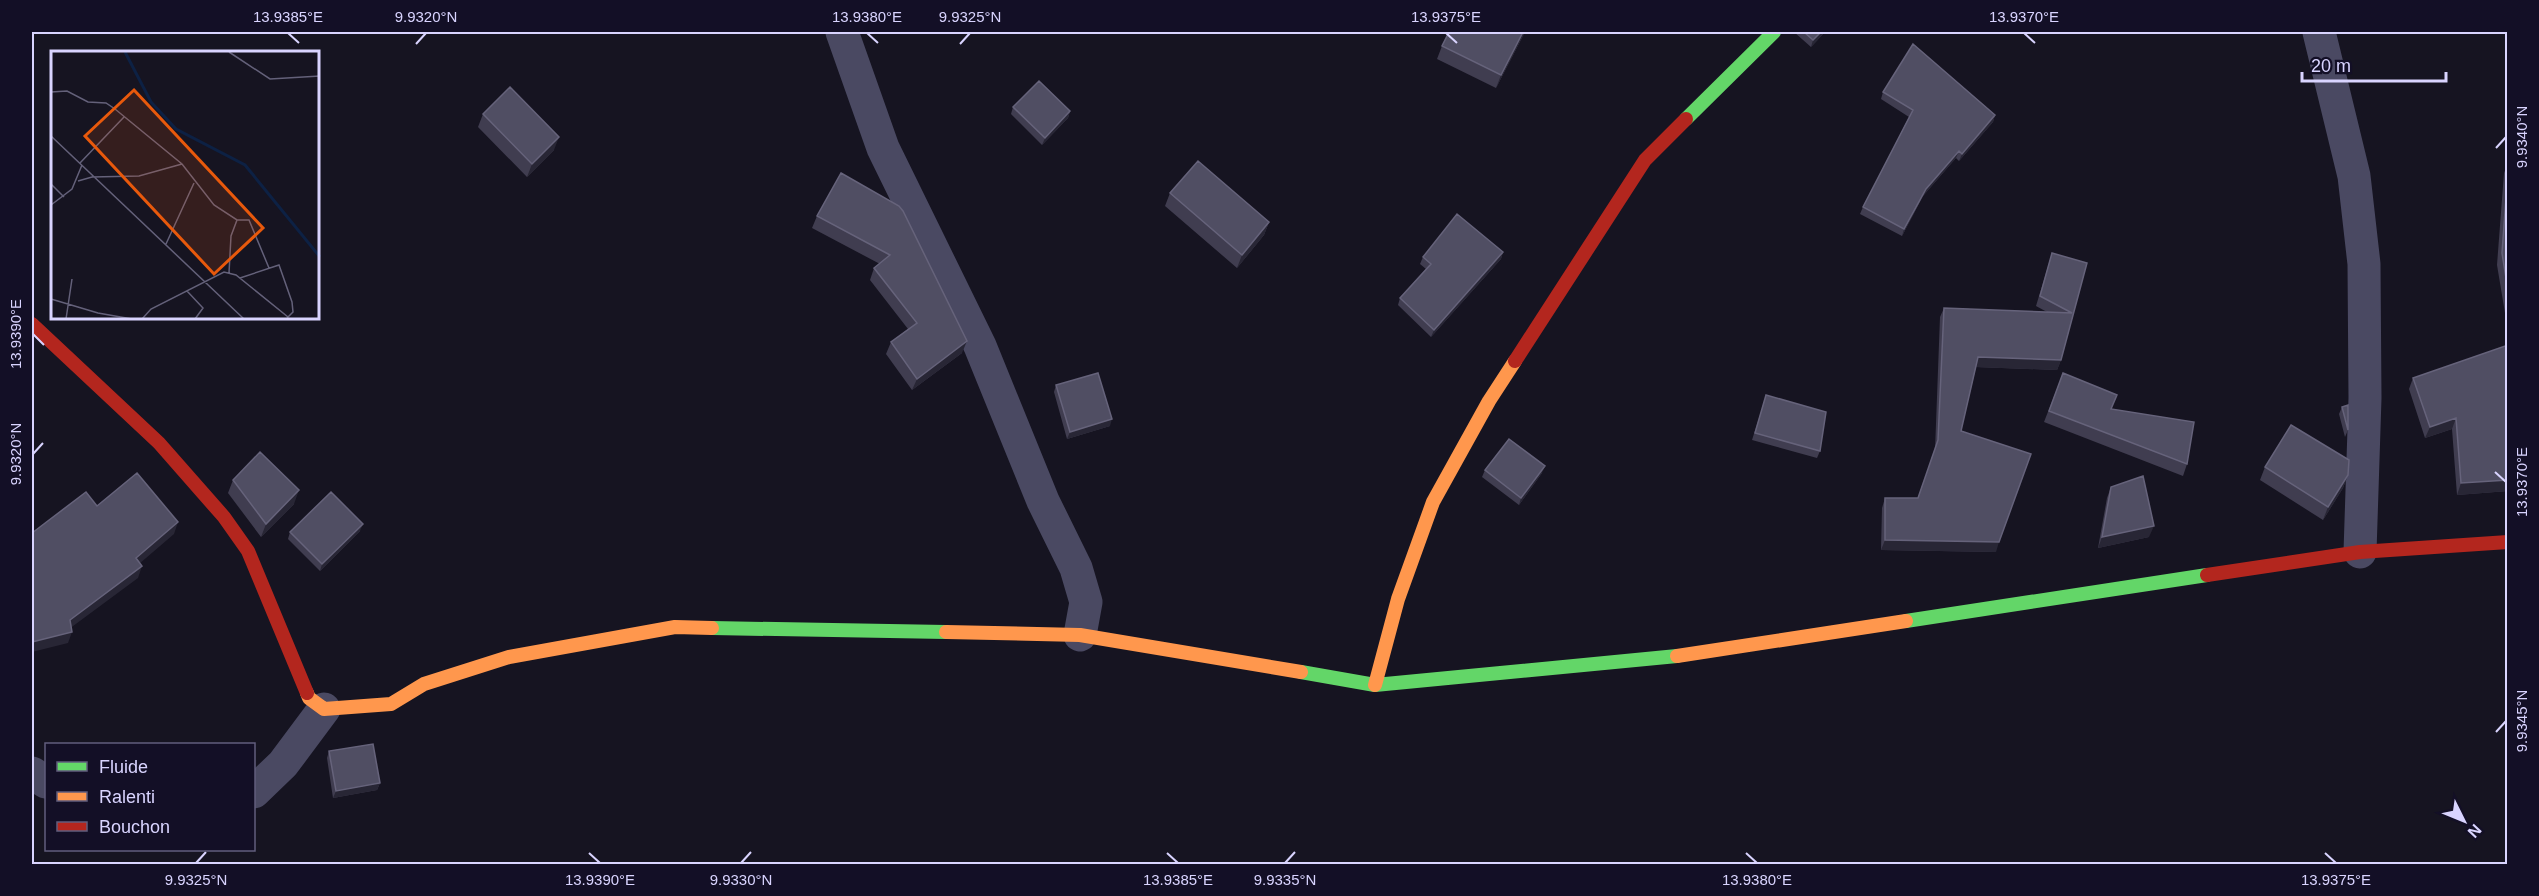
<svg xmlns="http://www.w3.org/2000/svg" width="2539" height="896" viewBox="0 0 2539 896" font-family="Arial,sans-serif">
	<style>
		.lines { fill: none; stroke-linecap: round; stroke-linejoin: round }
		.street { stroke: #4a4962; stroke-width: 33 }
		.fast { stroke: #63d668; stroke-width: 14 }
		.slow { stroke: #ff974d; stroke-width: 14 }
		.jam { stroke: #b3261e; stroke-width: 14 }
		.wall { fill: #403d50 }
		.shaded-wall { fill: #282635 }
		.building { fill: #504e63; stroke: #66637b; stroke-width: 1.5 }
		.ticks { fill: none; stroke: #d9d4ff; stroke-width: 2 }
		.inset-river { fill: none; stroke: #0d2144; stroke-width: 3 }
		.inset-road { fill: none; stroke: #64617a; stroke-width: 1.5 }
		.view { fill: #e8590c; fill-opacity: 0.15; stroke: #e8590c; stroke-width: 3 }
		.inset-edge { fill: none; stroke: #d9d4ff; stroke-width: 3 }
		.neatline { fill: none; stroke: #d9d4ff; stroke-width: 2 }
		.ticks-label { font-size: 15px; text-anchor: middle; fill: #d9d4ff }
	</style>
	<rect width="100%" height="100%" fill="#161421"/>
	<g class="lines">
		<path class="street" d="M 842,32 L 883,148 L 980,346 L 1043,501 L 1076,568 L 1086,602 L 1080,635
			M 2319,32 L 2354,176 L 2364,264 L 2365,398 L 2360,552
			M 32,773 L 46,782
			M 254,792 L 283,764 L 324,709"/>
		<path class="fast" d="M 1686,119 L 1774,32
			M 1906,621 L 2207,575
			M 712,628 L 946,632
			M 1301,672 L 1375,685 L 1677,656"/>
		<path class="slow" d="M 946,632 L 1080,635 L 1301,672
			M 1677,656 L 1906,621
			M 1375,685 L 1398,599 L 1433,502 L 1489,401 L 1515,361
			M 307,693 L 309,698 L 324,709 L 391,704 L 424,684 L 509,657 L 675,627 L 712,628"/>
		<path class="jam" d="M 32,324 L 159,443 L 224,517 L 248,551 L 307,693
			M 1515,361 L 1645,160 L 1686,119
			M 2207,575 L 2360,552 L 2508,542"/>
	</g>
	<path class="wall" d="M 1525,32 L 1496,88 L 1437,59 L 1442,46 Z
		M 1794,32 L 1825,32 L 1811,47 Z
		M 1883,92 L 1995,115 L 1993,122 L 1959,161 L 1956,158 L 1923,196 L 1902,236 L 1860,214 L 1863,207 L 1909,117 L 1881,99 Z
		M 1013,107 L 1070,111 L 1068,118 L 1042,145 L 1011,114 Z
		M 483,114 L 554,150 L 527,177 L 478,127 Z
		M 2508,163 L 2508,331 L 2497,265 L 2504,173 Z
		M 841,173 L 962,353 L 912,390 L 886,354 L 891,342 L 908,329 L 870,280 L 874,268 L 880,264 L 812,228 L 817,216 Z
		M 1170,193 L 1269,222 L 1264,235 L 1237,268 L 1165,206 Z
		M 1503,252 L 1501,259 L 1431,337 L 1398,305 L 1400,298 L 1426,269 L 1420,264 L 1423,257 Z
		M 2052,253 L 2087,263 L 2061,360 L 2057,370 L 1976,367 L 1961,431 L 1996,552 L 1881,550 L 1882,508 L 1885,498 L 1918,498 L 1935,450 L 1940,317 L 1944,308 L 2047,312 L 2036,306 Z
		M 2508,345 L 2508,491 L 2457,495 L 2452,429 L 2425,438 L 2409,389 L 2413,378 Z
		M 2063,373 L 2187,464 L 2183,476 L 2044,422 Z
		M 1056,385 L 1110,426 L 1067,439 L 1054,392 Z
		M 1764,402 L 1820,451 L 1817,458 L 1752,440 Z
		M 2342,407 L 2348,430 L 2345,437 L 2339,414 Z
		M 2265,467 L 2348,475 L 2343,488 L 2323,520 L 2260,480 Z
		M 1485,470 L 1542,473 L 1519,505 L 1482,477 Z
		M 233,480 L 294,504 L 261,537 L 228,493 Z
		M 2111,487 L 2149,537 L 2098,548 L 2107,498 Z
		M 360,531 L 320,571 L 288,539 L 290,532 Z
		M 329,751 L 380,783 L 377,790 L 333,798 L 327,758 Z"/>
	<path class="shaded-wall" d="M 1523,32 L 1525,32 L 1496,88 L 1501,75 Z
		M 1821,32 L 1825,32 L 1811,47 L 1813,40 Z
		M 1070,111 L 1068,118 L 1042,145 L 1045,138 Z
		M 1995,115 L 1993,122 L 1959,161 L 1962,154 Z
		M 559,137 L 554,150 L 527,177 L 532,164 Z
		M 1959,151 L 1956,158 L 1923,196 L 1902,236 L 1904,229 L 1926,189 Z
		M 1269,222 L 1264,235 L 1237,268 L 1242,255 Z
		M 1503,252 L 1501,259 L 1431,337 L 1434,330 Z
		M 967,341 L 962,353 L 912,390 L 917,379 Z
		M 1978,357 L 2061,360 L 2057,370 L 1975,367 Z
		M 2456,418 L 2452,429 L 2425,438 L 2430,427 Z
		M 1112,419 L 1110,426 L 1067,439 L 1070,432 Z
		M 1545,466 L 1542,473 L 1519,505 L 1521,498 Z
		M 2348,475 L 2343,488 L 2323,520 L 2328,507 Z
		M 2508,480 L 2508,491 L 2457,495 L 2461,483 Z
		M 299,490 L 294,504 L 261,537 L 266,524 Z
		M 178,522 L 174,534 L 132,570 L 136,558 Z
		M 363,524 L 360,531 L 320,571 L 322,564 Z
		M 2154,526 L 2149,537 L 2098,548 L 2102,537 Z
		M 1885,540 L 1999,542 L 1996,552 L 1881,550 Z
		M 142,566 L 138,578 L 65,632 L 70,620 Z
		M 72,632 L 68,643 L 32,652 L 32,642 Z
		M 380,783 L 377,790 L 333,798 L 336,791 Z"/>
	<path class="building" d="M 1449,32 L 1523,32 L 1501,75 L 1442,46 Z
		M 1804,32 L 1821,32 L 1813,40 Z
		M 1913,44 L 1995,115 L 1962,154 L 1959,151 L 1926,189 L 1904,229 L 1863,207 L 1913,110 L 1883,92 Z
		M 1039,81 L 1070,111 L 1045,138 L 1013,107 Z
		M 510,87 L 559,137 L 532,164 L 483,114 Z
		M 1198,161 L 1269,222 L 1242,255 L 1170,193 Z
		M 2508,171 L 2508,291 L 2502,253 Z
		M 841,173 L 899,206 L 903,211 L 967,341 L 917,379 L 891,342 L 917,323 L 874,268 L 890,255 L 817,216 Z
		M 1457,214 L 1503,252 L 1434,330 L 1400,298 L 1431,264 L 1423,257 Z
		M 2052,253 L 2087,263 L 2061,360 L 1978,357 L 1961,431 L 2031,454 L 1999,542 L 1885,540 L 1885,498 L 1918,498 L 1938,440 L 1944,308 L 2072,313 L 2040,296 Z
		M 2508,345 L 2508,480 L 2461,483 L 2456,418 L 2430,427 L 2413,378 Z
		M 1098,373 L 1112,419 L 1070,432 L 1056,385 Z
		M 2063,373 L 2117,395 L 2111,409 L 2194,422 L 2187,464 L 2049,411 Z
		M 1766,395 L 1826,412 L 1820,451 L 1755,433 Z
		M 2348,405 L 2348,430 L 2342,407 Z
		M 2291,425 L 2349,460 L 2348,475 L 2328,507 L 2265,467 Z
		M 1509,439 L 1545,466 L 1521,498 L 1485,470 Z
		M 260,452 L 299,490 L 266,524 L 233,480 Z
		M 137,473 L 178,522 L 136,558 L 142,566 L 70,620 L 72,632 L 32,642 L 32,533 L 86,492 L 97,506 Z
		M 2143,476 L 2154,526 L 2102,537 L 2111,487 Z
		M 331,492 L 363,524 L 322,564 L 290,532 Z
		M 373,744 L 380,783 L 336,791 L 329,751 Z"/>
	<path class="ticks" d="M 288,33 L 299,43M 867,33 L 878,43M 1446,33 L 1457,43M 2024,33 L 2035,43M 416,44 L 426,33M 960,44 L 970,33M 2496,148 L 2506,137M 33,334 L 44,345M 33,454 L 43,443M 2495,472 L 2506,482M 2496,732 L 2506,721M 589,853 L 600,863M 1167,853 L 1178,863M 1746,853 L 1757,863M 2325,853 L 2336,863M 196,863 L 206,852M 741,863 L 751,852M 1285,863 L 1295,852"/>
	<g transform="translate(51 51)">
		<rect width="268" height="268" fill="#161421"/>
		<path class="inset-river" d="M 74,1 L 100,51 L 125,78 L 194,114 L 269,206"/>
		<path class="inset-road" d="M 178,1 L 219,28 L 269,25M 0,41 L 16,40 L 37,51 L 55,52 L 64,58 L 131,113 L 163,154 L 186,169 L 198,169 L 218,217M 0,85 L 193,268M 29,112 L 73,66M 27,130 L 41,126 L 88,125 L 131,113M 0,133 L 13,146M 0,154 L 21,138 L 31,114M 115,193 L 143,132M 178,222 L 180,185 L 186,169M 189,227 L 228,214 L 241,251 L 242,261 L 236,267M 136,240 L 152,257 L 144,268M 0,248 L 47,262 L 81,268M 15,268 L 21,228M 91,268 L 100,258 L 173,221 L 185,224 L 237,266"/>
		<path class="view" d="M 83,39 L 212,177 L 163,223 L 34,85 Z"/>
		<rect width="268" height="268" class="inset-edge"/>
	</g>
	<rect width="2539" height="896" fill="none" stroke="#130f26" stroke-width="66"/>
	<rect x="45" y="743" width="210" height="108" fill="#130f26" stroke="#625e7d" stroke-width="1.5"/>
	<rect x="57" y="762" width="30" height="9" fill="#63d668" stroke="#625e7d" stroke-width="1.5"/>
	<text x="99" y="773" font-size="18" fill="#d9d4ff">Fluide</text>
	<rect x="57" y="792" width="30" height="9" fill="#ff974d" stroke="#625e7d" stroke-width="1.5"/>
	<text x="99" y="803" font-size="18" fill="#d9d4ff">Ralenti</text>
	<rect x="57" y="822" width="30" height="9" fill="#b3261e" stroke="#625e7d" stroke-width="1.5"/>
	<text x="99" y="833" font-size="18" fill="#d9d4ff">Bouchon</text>
	<g transform="translate(2464 821) rotate(133)" stroke="#130f26" stroke-width="4.5" paint-order="stroke">
	<path d="M0-4.5L10 22L0 15L-10 22Z" fill="#d9d4ff"/>
	<text y="-9" font-size="16" font-weight="bold" text-anchor="middle" fill="#d9d4ff">N</text>
	</g>
	<path d="M2302 72v9h144v-9" fill="none" stroke="#d9d4ff" stroke-width="3"/>
	<text x="2311" y="72" font-size="18" fill="#d9d4ff" stroke="#130f26" stroke-width="4.5" paint-order="stroke">20 m</text>
	<rect x="33" y="33" width="2473" height="830" class="neatline"/>
	<g class="ticks-label">
		<text x="288" y="22">13.9385°E</text>
		<text x="426" y="22">9.9320°N</text>
		<text x="867" y="22">13.9380°E</text>
		<text x="970" y="22">9.9325°N</text>
		<text x="1446" y="22">13.9375°E</text>
		<text x="2024" y="22">13.9370°E</text>
		<text transform="translate(2522 137) rotate(-90)" y="5">9.9340°N</text>
		<text transform="translate(16 334) rotate(-90)" y="5">13.9390°E</text>
		<text transform="translate(16 454) rotate(-90)" y="5">9.9320°N</text>
		<text transform="translate(2522 482) rotate(-90)" y="5">13.9370°E</text>
		<text transform="translate(2522 721) rotate(-90)" y="5">9.9345°N</text>
		<text x="196" y="885">9.9325°N</text>
		<text x="600" y="885">13.9390°E</text>
		<text x="741" y="885">9.9330°N</text>
		<text x="1178" y="885">13.9385°E</text>
		<text x="1285" y="885">9.9335°N</text>
		<text x="1757" y="885">13.9380°E</text>
		<text x="2336" y="885">13.9375°E</text>
	</g>
</svg>
